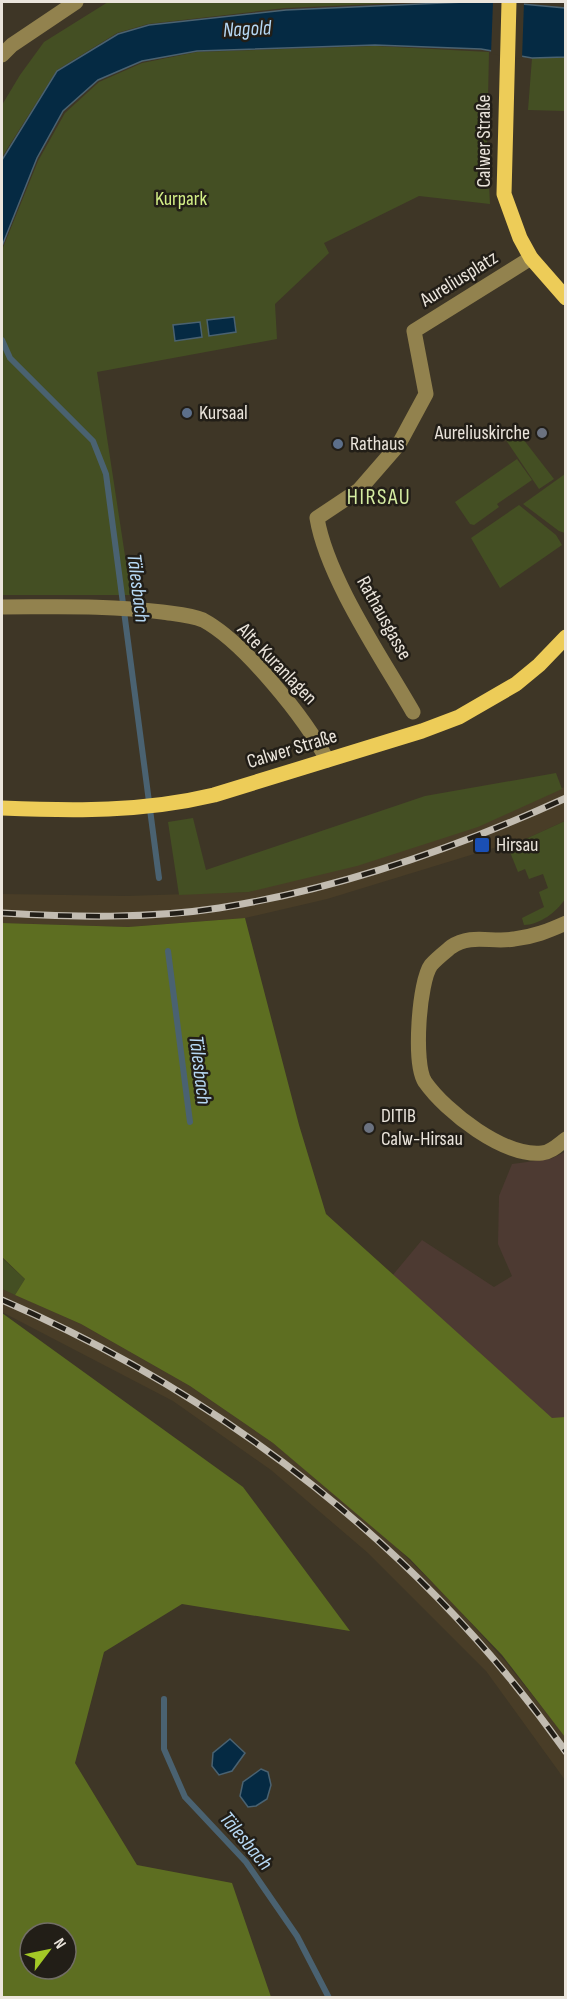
<svg xmlns="http://www.w3.org/2000/svg" width="567" height="1999" viewBox="0 0 567 1999" font-family="'Sofia Sans Condensed',sans-serif">
	<style>
		.commercial { fill: #4d3a32 }
		.built { fill: #493d27 }
		.green { fill: #444f23 }
		.forest { fill: #5d6e21; fill-rule: evenodd }
		.water { fill: #052a43; stroke: #4a6271; stroke-width: 1.5 }
		.pier { fill: #3e3626 }
		.lines { fill: none; stroke-linecap: round; stroke-linejoin: round }
		.stream { stroke: #4a6271; stroke-width: 6 }
		.minor { stroke: #92824e; stroke-width: 15 }
		.major { stroke: #edcc58; stroke-width: 15 }
		.rail-casing { stroke: #c2bcb1; stroke-width: 7 }
		.rail { stroke: #221e17; stroke-width: 4.5; stroke-dasharray: 14; stroke-linecap: butt }
		.service-dot { fill: #5c6f8a; stroke: #221e17; stroke-width: 2 }
		.worship-dot { fill: #6b7280; stroke: #221e17; stroke-width: 2 }
		.transit-dot { fill: #1a4fb4; stroke: #221e17; stroke-width: 2 }
		.labels { text-anchor: middle; dominant-baseline: central; stroke-width: 5; stroke-linejoin: round; paint-order: stroke }
		.street-label { font-size: 20px; fill: #ebe5dc; stroke: #221e17 }
		.park-label { font-size: 20px; fill: #d4ef87; stroke: #221e17 }
		.poi-label { font-size: 20px; fill: #ebe5dc; stroke: #221e17; text-anchor: start }
		.water-label { font-size: 21px; font-style: italic; fill: #b6d8f4; stroke: #221e17 }
		.quarter-label { font-size: 22px; letter-spacing: 1.5px; fill: #d5eda2; stroke: #221e17 }
	</style>
	<rect width="100%" height="100%" fill="#3e3626"/>
	<path class="commercial" d="M 565,1152 L 565,1417 L 552,1419 L 392,1276 L 422,1240 L 494,1287 L 512,1276 L 498,1244 L 499,1196 L 512,1164 L 550,1159 Z"/>
	<path class="built" d="M 565,787 L 565,821 L 508,847 L 497,847 L 327,899 L 245,918 L 128,927 L 2,923 L 2,894 L 127,896 L 249,892 Z
		M 2,1289 L 81,1324 L 190,1386 L 273,1443 L 383,1534 L 449,1599 L 505,1661 L 565,1736 L 565,1780 L 486,1671 L 368,1553 L 271,1470 L 173,1401 L 2,1312 Z"/>
	<path class="green" d="M 108,2 L 418,2 L 285,8 L 148,24 L 117,33 L 57,70 L 2,157 L 2,105 L 20,75 L 44,42 Z
		M 375,46 L 489,52 L 487,145 L 490,204 L 419,196 L 324,243 L 329,253 L 275,304 L 277,339 L 97,372 L 131,595 L 2,595 L 2,250 L 38,161 L 65,113 L 99,82 L 142,63 L 197,52 Z
		M 565,57 L 565,111 L 528,110 L 532,58 Z
		M 513,426 L 554,479 L 539,489 L 502,434 Z
		M 517,459 L 532,480 L 497,504 L 499,507 L 474,525 L 470,524 L 455,502 Z
		M 565,474 L 565,533 L 559,531 L 523,504 Z
		M 519,505 L 556,535 L 562,545 L 500,588 L 471,538 Z
		M 556,773 L 562,789 L 478,827 L 357,866 L 249,892 L 179,895 L 168,822 L 193,818 L 206,870 L 425,796 Z
		M 565,821 L 565,899 C 557,912 539,925 524,925 L 522,918 L 544,907 L 539,892 L 548,888 L 543,874 L 529,879 L 525,869 L 518,872 L 508,847 Z
		M 2,1258 L 25,1279 L 15,1295 L 2,1289 Z"/>
	<path class="forest" d="M 245,918 L 299,1125 L 326,1214 L 552,1418 L 565,1417 L 565,1737 L 502,1655 L 410,1559 L 273,1443 L 190,1386 L 81,1324 L 15,1295 L 25,1279 L 2,1257 L 2,923 L 128,927 Z
		M 2,1313 L 243,1487 L 350,1631 L 182,1604 L 104,1652 L 75,1763 L 137,1865 L 232,1883 L 271,1997 L 2,1997 ZM 30,1933 L 66,1933 L 66,1969 L 30,1969 Z"/>
	<path class="water" d="M 465,2 L 500,2 L 565,8 L 565,57 L 532,58 L 481,49 L 375,45 L 197,51 L 142,61 L 98,80 L 63,111 L 37,158 L 2,246 L 2,160 L 57,71 L 118,34 L 149,25 L 286,10 Z
		M 234,317 L 236,332 L 209,336 L 207,320 Z
		M 200,322 L 202,337 L 175,341 L 173,325 Z
		M 230,1739 L 245,1753 L 232,1771 L 219,1775 L 212,1766 L 213,1753 Z
		M 261,1769 L 268,1772 L 271,1785 L 267,1799 L 256,1806 L 248,1807 L 240,1796 L 243,1782 Z"/>
	<path class="pier" d="M 493,2 L 524,2 L 522,59 L 491,54 Z"/>
	<g class="lines">
		<path class="stream" d="M 2,340 L 10,358 L 93,441 L 106,474 L 159,878
			M 168,951 L 190,1122
			M 164,1699 L 164,1749 L 185,1797 L 246,1862 L 297,1936 L 329,1998"/>
		<path class="minor" d="M 2,55 L 12,45 L 76,2
			M 2,607 C 55,607 109,605 162,612 C 175,614 191,615 203,620 C 244,642 306,719 327,760
			M 413,712 C 382,658 327,578 317,518 L 359,490 L 399,444 L 426,394 L 414,331 L 531,258
			M 566,923 C 548,931 533,937 514,939 C 492,943 471,933 451,947 C 445,952 436,959 431,965 C 419,981 413,1064 425,1082 C 446,1112 504,1157 542,1153 C 552,1152 559,1144 566,1139"/>
		<path class="major" d="M 509,2 L 504,194 L 520,238 L 531,258 L 566,298
			M 2,808 C 74,811 143,812 214,795 L 422,731 L 459,717 L 516,684 L 539,665 L 566,637"/>
		<defs>
			<path id="rail" d="M 2,913 C 74,917 148,919 219,908 C 338,889 456,848 566,798
				M 2,1300 C 226,1397 424,1551 566,1752"/>
		</defs>
		<use href="#rail" class="rail-casing"/>
		<use href="#rail" class="rail"/>
	</g>
	<g class="service-dot">
		<circle cx="187" cy="413" r="6"/>
		<circle cx="338" cy="444" r="6"/>
	</g>
	<g class="worship-dot">
		<circle cx="542" cy="433" r="6"/>
		<circle cx="369" cy="1128" r="6"/>
	</g>
	<rect class="transit-dot" x="474" y="837" width="16" height="16" rx="3"/>
	<g class="labels">
		<g class="street-label">
			<text transform="translate(484 141) rotate(-90)">Calwer Straße</text>
			<text transform="translate(459 279) rotate(-32)">Aureliusplatz</text>
			<text transform="translate(384 618) rotate(61)">Rathausgasse</text>
			<text transform="translate(277 664) rotate(46)">Alte Kuranlagen</text>
			<text transform="translate(292 749) rotate(-17)">Calwer Straße</text>
		</g>
		<g class="park-label">
			<text x="181" y="199">Kurpark</text>
		</g>
		<g class="poi-label">
			<text x="199" y="413">Kursaal</text>
			<text x="530" y="433" text-anchor="end">Aureliuskirche</text>
			<text x="350" y="444">Rathaus</text>
			<text x="496" y="845">Hirsau</text>
			<text x="381" y="1116">DITIB<tspan x="381" dy="23">Calw-Hirsau</tspan></text>
		</g>
		<g class="water-label">
			<text transform="translate(247 29) rotate(-3)">Nagold</text>
			<text transform="translate(138 588) rotate(83)">Tälesbach</text>
			<text transform="translate(200 1070) rotate(83)">Tälesbach</text>
			<text transform="translate(246 1841) rotate(50)">Tälesbach</text>
		</g>
		<g class="quarter-label">
			<text x="379" y="497">HIRSAU</text>
		</g>
	</g>
	<rect width="567" height="1999" fill="none" stroke="#ebe5dc" stroke-width="6"/>
	<g transform="translate(48 1951) rotate(58)"><circle r="28" fill="#221e17" stroke="#726e66" stroke-width="1.5"/>
	<path d="M0-4.5L10 22L0 15L-10 22Z" fill="#a3c926"/>
	<text y="-9" font-size="16" font-weight="bold" text-anchor="middle" fill="#ebe5dc">N</text>
	</g>
</svg>
